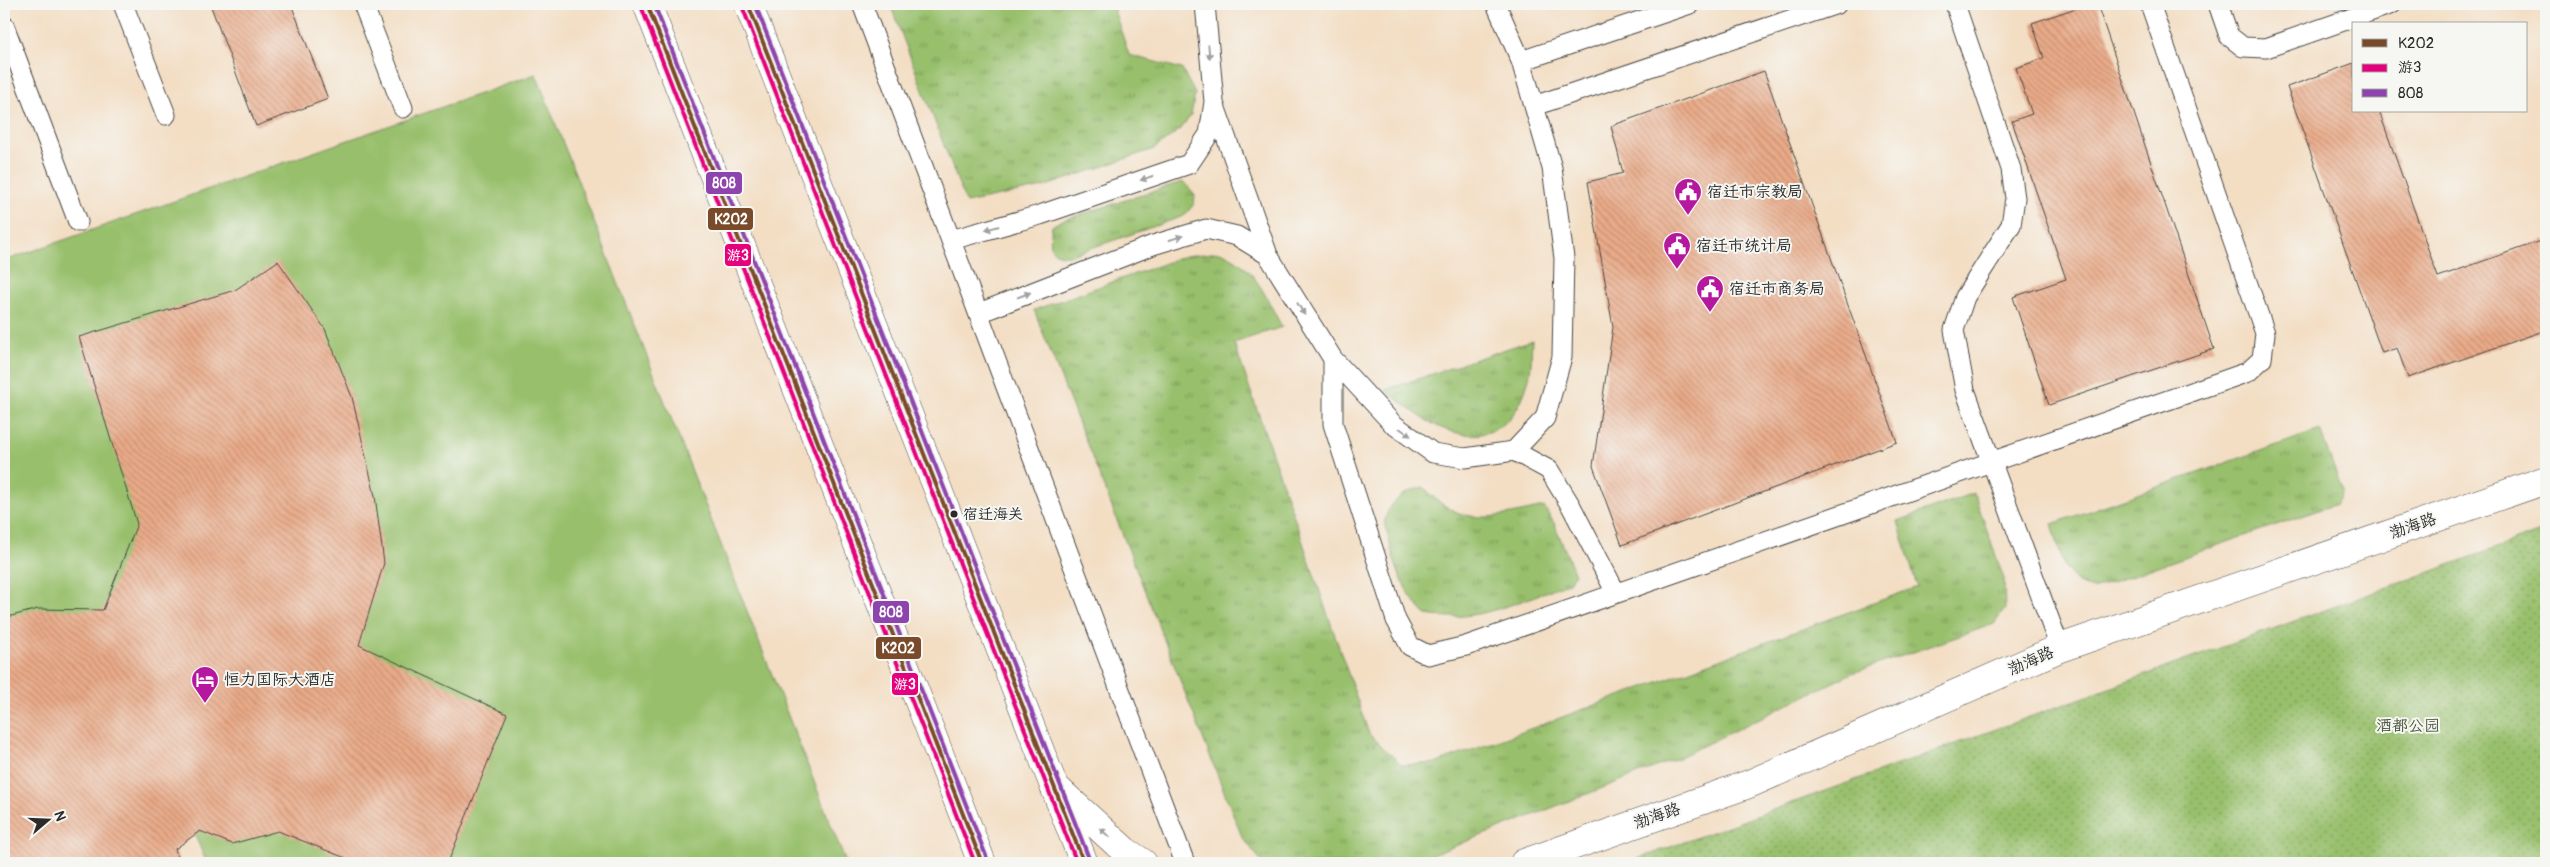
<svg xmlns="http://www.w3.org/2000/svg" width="2550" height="867" viewBox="0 0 2550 867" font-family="Pangolin,'LXGW WenKai TC',sans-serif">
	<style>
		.grass { fill: url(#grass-tufts); stroke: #62764c }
		.park { fill: url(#park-dots); stroke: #62764c }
		.garden { fill: #98c06c; stroke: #62764c }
		.building { fill: url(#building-back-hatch) }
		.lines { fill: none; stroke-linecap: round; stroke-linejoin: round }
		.service-casing { stroke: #494642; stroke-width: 21 }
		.tertiary-casing { stroke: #494642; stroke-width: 29 }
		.primary-casing { stroke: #494642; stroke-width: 29 }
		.service { stroke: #fff; stroke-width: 19 }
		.tertiary { stroke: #fff; stroke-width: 28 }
		.primary { stroke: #fff; stroke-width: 28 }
		.bus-1-casing { stroke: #f6f6f2; stroke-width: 8 }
		.bus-2-casing { stroke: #f6f6f2; stroke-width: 8 }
		.bus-3-casing { stroke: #f6f6f2; stroke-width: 8 }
		.bus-1 { stroke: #7a4b2a; stroke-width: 4 }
		.bus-2 { stroke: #e5007d; stroke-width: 4 }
		.bus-3 { stroke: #8e44ad; stroke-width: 4 }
		.oneway { fill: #a0a0a0 }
		.bus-dot { fill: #2b2b2b; stroke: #f6f6f2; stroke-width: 2 }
		.labels { text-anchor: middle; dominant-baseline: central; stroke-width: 4; stroke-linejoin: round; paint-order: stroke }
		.bus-label { font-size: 15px; fill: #2b2b2b; stroke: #f6f6f2; text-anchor: start }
		.poi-label { font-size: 16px; fill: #2b2b2b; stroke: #f6f6f2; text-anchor: start }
		.street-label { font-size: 16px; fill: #2b2b2b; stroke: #f6f6f2 }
		.park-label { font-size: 16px; fill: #4c583e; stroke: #f6f6f2 }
		.line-badge { stroke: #f6f6f2; stroke-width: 2 }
		.badge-label { font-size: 14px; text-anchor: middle; font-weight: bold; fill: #fff }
	</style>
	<defs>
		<pattern id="grass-tufts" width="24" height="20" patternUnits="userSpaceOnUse" patternTransform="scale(1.25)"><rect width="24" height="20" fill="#98c06c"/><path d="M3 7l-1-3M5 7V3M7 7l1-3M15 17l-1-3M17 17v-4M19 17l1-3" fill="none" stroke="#7c9c59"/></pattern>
		<pattern id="park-dots" width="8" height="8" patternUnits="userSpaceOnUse" patternTransform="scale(1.25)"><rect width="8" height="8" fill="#98c06c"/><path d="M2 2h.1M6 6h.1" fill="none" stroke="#7c9c59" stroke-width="1.8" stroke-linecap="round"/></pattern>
		<pattern id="building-back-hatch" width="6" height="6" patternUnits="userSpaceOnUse" patternTransform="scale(1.25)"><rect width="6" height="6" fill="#eaab89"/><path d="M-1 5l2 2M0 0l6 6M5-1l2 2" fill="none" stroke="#be8b70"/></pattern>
	</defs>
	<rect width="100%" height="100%" fill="#f6f6f2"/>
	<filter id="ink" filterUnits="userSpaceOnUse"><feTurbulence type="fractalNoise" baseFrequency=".02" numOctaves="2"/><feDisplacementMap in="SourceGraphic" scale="10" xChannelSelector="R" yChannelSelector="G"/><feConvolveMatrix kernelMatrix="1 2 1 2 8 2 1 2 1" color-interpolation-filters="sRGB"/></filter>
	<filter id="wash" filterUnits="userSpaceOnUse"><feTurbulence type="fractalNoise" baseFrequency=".0096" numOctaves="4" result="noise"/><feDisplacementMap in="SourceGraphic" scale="20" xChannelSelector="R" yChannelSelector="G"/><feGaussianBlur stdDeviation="1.12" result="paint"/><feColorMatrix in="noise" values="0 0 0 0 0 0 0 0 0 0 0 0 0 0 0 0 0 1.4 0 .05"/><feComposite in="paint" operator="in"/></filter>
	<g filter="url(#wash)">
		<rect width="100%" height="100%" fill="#f3dec4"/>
		<path class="grass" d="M 890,4 L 1112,4 L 1129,55 L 1182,69 L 1195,94 L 1191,115 L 1181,129 L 1154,149 L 1043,187 L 966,203 Z
			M 1182,182 L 1188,186 L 1195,196 L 1194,204 L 1184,216 L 1071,255 C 1048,257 1049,245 1052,226 L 1060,221 Z
			M 1220,252 C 1255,265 1265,296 1282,327 L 1234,343 L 1369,734 L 1402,765 L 1437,763 L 1917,587 L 1898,521 L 1974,493 L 2004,579 L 2005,609 L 1994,624 L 1850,674 L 1676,759 L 1417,861 L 1406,863 L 1263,863 L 1242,837 L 1034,310 L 1185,256 Z
			M 1532,340 C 1531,354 1532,369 1528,382 C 1515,429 1484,446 1439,427 C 1420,419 1402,402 1385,390 Z
			M 2320,430 L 2343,492 L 2336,504 L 2093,589 L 2078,583 L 2064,566 L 2052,524 Z
			M 1424,487 C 1461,530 1496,517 1544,507 L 1554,523 L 1575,574 L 1568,583 C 1523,600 1475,624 1426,615 C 1404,593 1395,568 1389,539 C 1387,534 1384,526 1385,520 C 1388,502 1407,490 1424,487 Z"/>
		<path class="park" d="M 2546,530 L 2546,863 L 1626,863 Z"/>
		<path class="garden" d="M 536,74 L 846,863 L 207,863 L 140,711 L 24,670 L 4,675 L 4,261 Z"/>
		<g id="blocks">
			<path class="building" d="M 210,4 L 291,4 L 328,99 L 256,126 Z
				M 2088,4 L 2097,4 L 2214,349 L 2049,405 L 2013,297 L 2066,279 L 2012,121 L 2032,114 L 2016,68 L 2044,58 L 2032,23 Z
				M 2354,63 L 2354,111 L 2379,111 L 2438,277 L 2546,239 L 2546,330 L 2408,378 L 2397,348 L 2382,353 L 2287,87 Z
				M 1764,71 L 1897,442 L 1622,545 L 1593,466 L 1613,327 L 1588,182 L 1623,173 L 1611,126 Z
				M 278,261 L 325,329 L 352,397 L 375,496 L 384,563 L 359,645 L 507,714 L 449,860 L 443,863 L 358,863 L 278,831 L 232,844 L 200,831 L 175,849 L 180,863 L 4,863 L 4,618 L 38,609 L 103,610 L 137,524 L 79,337 L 235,290 Z"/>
		</g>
	</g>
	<g filter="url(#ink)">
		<use href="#blocks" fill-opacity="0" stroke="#494642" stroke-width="1"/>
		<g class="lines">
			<defs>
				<path id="service" d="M 123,4 L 166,115
					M 363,4 L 403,108
					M 862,4 L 1185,863
					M 1955,4 L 2011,169 L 2015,198 L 2011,225 L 1965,297 L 1954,330 L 1965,390 L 2060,648
					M 2218,4 L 2229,36 L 2243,47 L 2266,48 L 2392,4
					M 4,25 L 78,222
					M 1521,61 L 1690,4
					M 1215,106 L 1268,255
					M 1534,106 L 1837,4
					M 951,240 L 1040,215 L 1189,164 L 1209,134 L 1214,102 L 1205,4
					M 979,313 L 1153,245 L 1206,229 L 1237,236 L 1268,255 L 1333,359 L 1393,424 L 1433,453 L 1465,458 L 1514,451 L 1545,418 L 1562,357 L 1564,258 L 1552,168 L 1521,61 L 1496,4
					M 1333,359 L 1333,424 L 1396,620 L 1410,646 L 1428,655 L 1466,646 L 2248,372 L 2262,359 L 2265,333 L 2150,4
					M 1514,451 L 1549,470 L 1571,506 L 1616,593"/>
				<path id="tertiary" d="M 1054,786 L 1125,851 L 1143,863
					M 1524,863 L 1749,784 L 2060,648 L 2546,480"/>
				<path id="primary" d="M 647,4 L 982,863
					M 748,4 L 1084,863"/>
			</defs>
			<use href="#service" class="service-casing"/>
			<use href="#tertiary" class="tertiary-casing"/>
			<use href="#primary" class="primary-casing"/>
			<use href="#service" class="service"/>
			<use href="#tertiary" class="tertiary"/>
			<use href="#primary" class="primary"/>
			<defs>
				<path id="bus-1" d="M 647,4 L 982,863
					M 748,4 L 1084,863"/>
				<path id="bus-2" d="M 641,6 L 975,863
					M 742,6 L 1077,863"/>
				<path id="bus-3" d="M 654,4 L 988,861
					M 755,4 L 1090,861"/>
			</defs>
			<use href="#bus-1" class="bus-1-casing"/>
			<use href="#bus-2" class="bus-2-casing"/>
			<use href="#bus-3" class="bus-3-casing"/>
			<use href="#bus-1" class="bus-1"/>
			<use href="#bus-2" class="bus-2"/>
			<use href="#bus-3" class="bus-3"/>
		</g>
		<defs><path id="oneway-solid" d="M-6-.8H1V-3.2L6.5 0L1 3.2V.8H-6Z" transform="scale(1.25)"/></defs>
		<g class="oneway">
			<use href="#oneway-solid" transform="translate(1209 52) rotate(85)"/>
			<use href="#oneway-solid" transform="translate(1147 178) rotate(161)"/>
			<use href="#oneway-solid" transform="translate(992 228) rotate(164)"/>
			<use href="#oneway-solid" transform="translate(1176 238) rotate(-17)"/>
			<use href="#oneway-solid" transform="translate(1024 295) rotate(-21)"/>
			<use href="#oneway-solid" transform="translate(1301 309) rotate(58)"/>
			<use href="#oneway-solid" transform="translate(1405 432) rotate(35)"/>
			<use href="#oneway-solid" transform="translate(1105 833) rotate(-138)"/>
		</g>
	</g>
	<defs>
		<symbol id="civic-pin" viewBox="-11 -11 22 30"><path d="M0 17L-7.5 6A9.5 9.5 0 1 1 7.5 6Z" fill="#b5179e" stroke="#f6f6f2"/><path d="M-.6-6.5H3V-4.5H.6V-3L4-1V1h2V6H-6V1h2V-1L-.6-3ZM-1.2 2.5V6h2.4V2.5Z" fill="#fff"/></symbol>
		<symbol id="hotel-pin" viewBox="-11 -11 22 30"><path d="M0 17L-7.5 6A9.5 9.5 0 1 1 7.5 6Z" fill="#b5179e" stroke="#f6f6f2"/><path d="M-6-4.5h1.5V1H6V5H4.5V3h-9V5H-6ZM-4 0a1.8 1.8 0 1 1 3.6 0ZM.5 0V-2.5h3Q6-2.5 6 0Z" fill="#fff"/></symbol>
	</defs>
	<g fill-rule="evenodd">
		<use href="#civic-pin" x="1672" y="176" width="32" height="43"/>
		<use href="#civic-pin" x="1661" y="230" width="32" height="43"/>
		<use href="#civic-pin" x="1694" y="273" width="32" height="43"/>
		<use href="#hotel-pin" x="189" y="664" width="32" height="43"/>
	</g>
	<circle class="bus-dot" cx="954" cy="514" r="4.5"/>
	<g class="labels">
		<g class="bus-label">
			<text x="963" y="514">宿迁海关</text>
		</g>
		<g class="poi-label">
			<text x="1707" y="192">宿迁市宗教局</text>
			<text x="1696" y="246">宿迁市统计局</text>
			<text x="1729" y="289">宿迁市商务局</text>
			<text x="224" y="680">恒力国际大酒店</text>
		</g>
		<g class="street-label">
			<text transform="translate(2413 526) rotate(-19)">渤海路</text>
			<text transform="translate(2031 661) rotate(-24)">渤海路</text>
			<text transform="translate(1657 816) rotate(-19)">渤海路</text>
		</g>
		<g class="park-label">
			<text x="2408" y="726">酒都公园</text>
		</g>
	</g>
	<g class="line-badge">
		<rect x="705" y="171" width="38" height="24" rx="5" fill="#8e44ad"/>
		<rect x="707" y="207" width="47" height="24" rx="5" fill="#7a4b2a"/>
		<rect x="724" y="243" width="28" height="24" rx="5" fill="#e5007d"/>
		<rect x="872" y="600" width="38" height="24" rx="5" fill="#8e44ad"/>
		<rect x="875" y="636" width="47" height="24" rx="5" fill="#7a4b2a"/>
		<rect x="891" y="672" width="28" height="24" rx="5" fill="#e5007d"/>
	</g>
	<g class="badge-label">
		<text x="724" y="188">808</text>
		<text x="731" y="224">K202</text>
		<text x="738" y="260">游3</text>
		<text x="891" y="617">808</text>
		<text x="898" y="653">K202</text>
		<text x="905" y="689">游3</text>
	</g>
	<rect width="2550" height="867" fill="none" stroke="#f6f6f2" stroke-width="20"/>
	<rect x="2352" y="22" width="175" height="90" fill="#f6f6f2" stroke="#a5a5a2"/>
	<rect x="2362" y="39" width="25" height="8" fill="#7a4b2a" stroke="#a5a5a2"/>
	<text x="2398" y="48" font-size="15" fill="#2b2b2b">K202</text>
	<rect x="2362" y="64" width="25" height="8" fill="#e5007d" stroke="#a5a5a2"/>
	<text x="2398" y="72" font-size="15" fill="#2b2b2b">游3</text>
	<rect x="2362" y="89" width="25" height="8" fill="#8e44ad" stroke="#a5a5a2"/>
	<text x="2398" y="98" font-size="15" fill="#2b2b2b">808</text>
	<g transform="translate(48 820) rotate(71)" stroke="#f6f6f2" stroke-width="4" paint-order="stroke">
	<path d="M0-4L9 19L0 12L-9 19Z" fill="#2b2b2b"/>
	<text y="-8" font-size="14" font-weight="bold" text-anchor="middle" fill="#2b2b2b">N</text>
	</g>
</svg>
